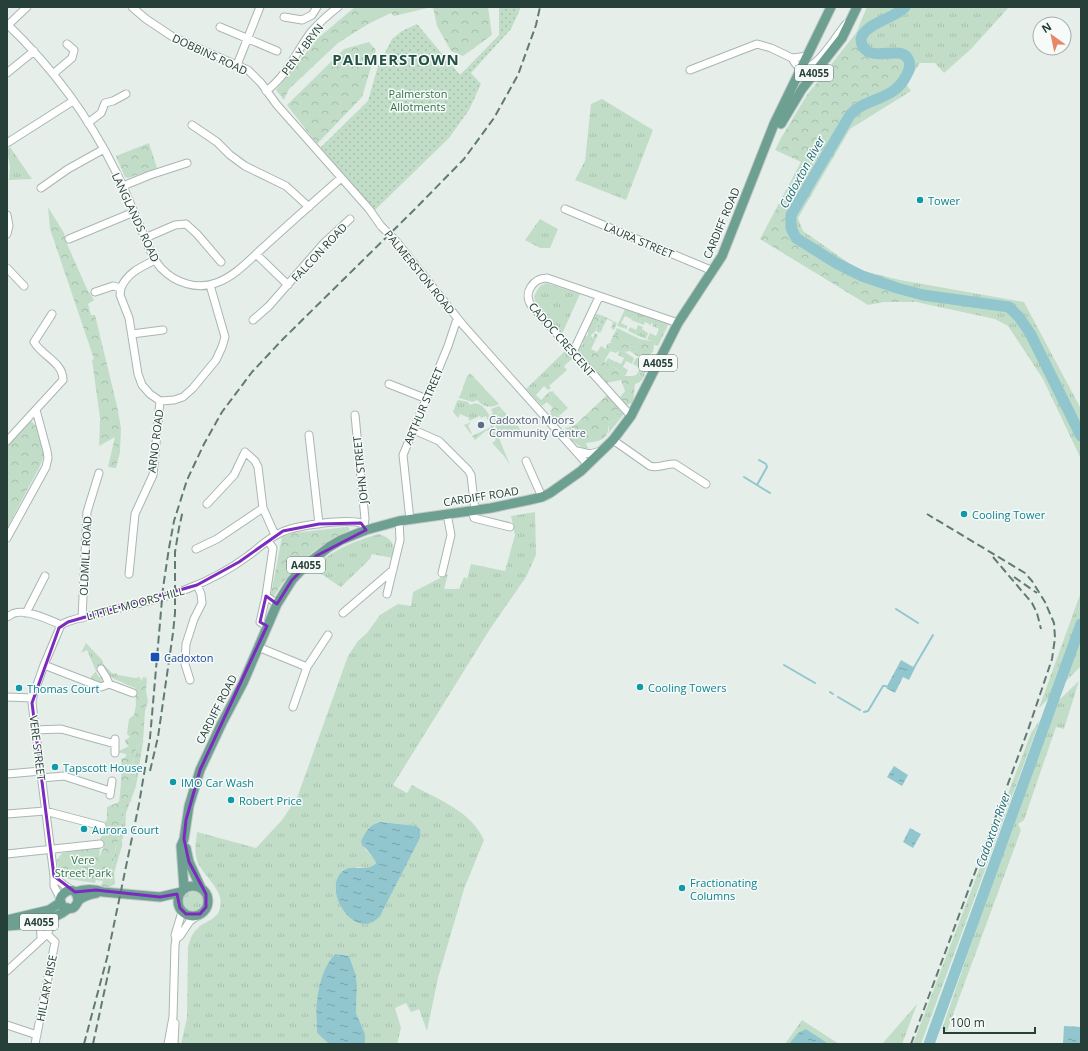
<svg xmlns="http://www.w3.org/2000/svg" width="1088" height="1051" viewBox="0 0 1088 1051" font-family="'Open Sans',sans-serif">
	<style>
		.grass { fill: url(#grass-tufts); fill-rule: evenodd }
		.forest { fill: url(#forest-crowns) }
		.garden { fill: url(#garden-dots) }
		.pitch { fill: #c1ddc8 }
		.water { fill: url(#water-ripples) }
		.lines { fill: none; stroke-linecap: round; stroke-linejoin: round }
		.stream { stroke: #92c6ce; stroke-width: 2 }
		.river { stroke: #92c6ce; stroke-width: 11 }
		.minor-casing { stroke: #a9b6b1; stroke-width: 9 }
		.major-casing { stroke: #c2c9c7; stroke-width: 11 }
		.minor { stroke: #fff; stroke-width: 7 }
		.major { stroke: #6ea092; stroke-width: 9 }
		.rail { stroke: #617a73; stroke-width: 2; stroke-dasharray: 8 4; stroke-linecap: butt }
		.minor-bridge-casing { stroke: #a9b6b1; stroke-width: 9; stroke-linecap: butt }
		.minor-bridge { stroke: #fff; stroke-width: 7 }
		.marked { fill: none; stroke: #7b2cbf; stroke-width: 3; stroke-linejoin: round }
		.culture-dot { fill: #0f9aa8; stroke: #f6faf8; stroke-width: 1.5 }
		.service-dot { fill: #5c6f8a; stroke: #f6faf8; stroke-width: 1.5 }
		.transit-dot { fill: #1a4fb4; stroke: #f6faf8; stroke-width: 1.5 }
		.labels { text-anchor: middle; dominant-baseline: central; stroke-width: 3; stroke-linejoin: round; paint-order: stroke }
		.shield { fill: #f6faf8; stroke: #647772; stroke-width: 1 }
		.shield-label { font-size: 10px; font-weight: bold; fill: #263f38 }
		.street-label { font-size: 11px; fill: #263f38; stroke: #f6faf8 }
		.park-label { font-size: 11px; fill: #32734a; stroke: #f6faf8 }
		.culture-label { font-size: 11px; fill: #0d838f; stroke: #f6faf8; text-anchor: start }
		.service-label { font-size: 11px; fill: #4e5e75; stroke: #f6faf8; text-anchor: start }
		.transit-label { font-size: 11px; fill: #164399; stroke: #f6faf8; text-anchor: start }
		.water-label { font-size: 12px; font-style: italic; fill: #236b77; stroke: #f6faf8 }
		.district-label { font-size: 15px; font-weight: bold; letter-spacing: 1px; fill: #235044; stroke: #f6faf8 }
	</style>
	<defs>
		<pattern id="grass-tufts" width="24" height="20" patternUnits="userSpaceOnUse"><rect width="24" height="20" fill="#c1ddc8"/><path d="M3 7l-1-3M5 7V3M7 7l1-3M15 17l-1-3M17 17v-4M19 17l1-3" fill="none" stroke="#a6bfad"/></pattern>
		<pattern id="forest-crowns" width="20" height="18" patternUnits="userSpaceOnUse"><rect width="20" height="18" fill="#c1ddc8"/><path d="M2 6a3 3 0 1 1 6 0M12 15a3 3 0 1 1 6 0" fill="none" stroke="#a6bfad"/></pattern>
		<pattern id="garden-dots" width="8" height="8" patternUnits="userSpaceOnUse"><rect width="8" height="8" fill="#c1ddc8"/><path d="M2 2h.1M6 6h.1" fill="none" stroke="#a6bfad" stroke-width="1.8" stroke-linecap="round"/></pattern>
		<pattern id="water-ripples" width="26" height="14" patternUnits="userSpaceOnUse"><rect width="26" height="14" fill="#92c6ce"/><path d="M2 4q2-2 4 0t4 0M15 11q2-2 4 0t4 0" fill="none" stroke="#77a2a8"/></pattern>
	</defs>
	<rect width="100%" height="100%" fill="#e6eeea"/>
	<path class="grass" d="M 867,7 L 1009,7 L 971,49 L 944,73 L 935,63 L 920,63 L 906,84 L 911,91 L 850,129 L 798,218 L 803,231 L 859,270 L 900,280 L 1024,302 L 1081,409 L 1081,459 L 1043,379 L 1008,326 L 995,319 L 916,302 L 902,293 L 862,276 L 836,263 L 793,233 L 790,221 L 799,199 L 850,115 C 859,104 882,97 895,90 L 898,53 C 871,54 869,59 856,33 Z
		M 602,99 L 653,130 L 626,200 L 575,180 L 585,161 L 591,104 Z
		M 10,147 L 32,179 L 9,180 L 10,167 L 7,150 Z
		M 540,219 L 558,229 L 550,248 L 540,248 L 525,240 Z
		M 546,283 L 580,294 L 562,334 L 536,303 L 534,297 C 537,290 539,285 546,283 Z
		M 625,309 L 669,323 L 658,346 L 654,344 L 655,341 L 647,340 L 650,333 L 656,336 L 659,329 L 652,326 L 654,324 L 651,323 L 651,325 L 645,322 L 644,325 L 631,320 L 632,317 L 631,319 L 625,316 L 621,323 L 627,326 L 627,329 L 617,326 Z
		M 638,325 L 643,327 L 642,329 L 648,333 L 646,339 L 628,331 L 630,327 L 636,330 Z
		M 617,328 L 642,340 L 640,339 L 634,347 L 627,341 L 618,335 L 613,342 L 610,342 Z
		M 595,333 L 598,335 L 591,349 L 597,352 L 601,346 L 606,349 L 618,351 L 616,353 L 610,351 L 605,360 L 605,355 C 596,355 585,355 578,351 L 579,348 L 583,344 C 591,344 592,340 595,333 Z
		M 566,350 L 573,358 L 564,366 L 567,370 L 549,386 L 551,388 L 548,390 L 544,386 L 536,395 L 541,400 L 550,391 L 551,392 L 553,391 L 554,393 L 552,395 L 550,405 L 547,402 L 542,406 L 526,389 Z
		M 619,351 L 625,352 L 634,358 L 632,364 L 626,361 L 623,367 L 628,370 L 625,376 L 617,369 L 605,363 L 608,358 L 614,361 L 614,363 L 615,361 L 621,364 L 624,358 L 618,355 Z
		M 636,358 L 649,364 L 643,378 L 639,374 L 637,374 L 640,368 L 633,364 Z
		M 469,374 L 471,374 L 499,404 C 490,409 484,407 477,400 L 473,402 L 459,398 L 459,396 L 460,396 L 467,376 Z
		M 459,400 L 468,402 L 470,405 C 482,398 490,416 494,425 L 494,429 L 491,434 L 487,430 L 475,440 L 472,436 L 491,427 L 486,416 L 481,418 L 480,416 L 469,421 L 470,424 L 468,425 L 472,434 L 471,434 L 464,425 L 469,423 L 469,418 L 460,414 L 458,418 L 453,412 L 457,401 Z
		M 499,406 L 521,430 L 499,438 L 510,465 L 504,456 L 492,443 L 496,440 L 492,435 L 496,426 L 494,420 L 495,419 L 508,432 L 502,410 L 493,416 L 491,414 L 493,413 L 491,409 Z
		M 618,408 L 624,414 L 608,434 L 609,430 L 608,422 L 618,419 L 620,415 L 616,415 Z
		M 535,512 L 536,555 L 526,577 L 490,629 L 393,785 L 407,793 L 412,785 C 439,800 471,811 484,840 L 464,889 L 438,978 L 427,1031 L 419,1009 L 411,1012 L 406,1003 L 395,1008 L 401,1028 L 397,1044 L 365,1044 L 365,1034 L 356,1013 L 357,985 L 319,989 L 316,1021 L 317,1033 L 329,1044 L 181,1044 L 187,1018 L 188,947 C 190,940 192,933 198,928 C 205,921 217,920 220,908 C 225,889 202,876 197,860 C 194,851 196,841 197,832 L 256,848 L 282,820 L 297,798 L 348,656 L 358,641 L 367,633 L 380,615 L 398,604 L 411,606 L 413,592 L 448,574 L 444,589 L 459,589 L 464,577 L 467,579 L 471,564 L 505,571 L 515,535 L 511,516 ZM 381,822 L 417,826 L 421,833 L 420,838 L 384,907 L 338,900 L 335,889 L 336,883 L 357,867 L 364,868 L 372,867 L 376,863 L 374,858 L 365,849 Z
		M 379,534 C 393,539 395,544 393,558 L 372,554 L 370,559 L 341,587 L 312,568 C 334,550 351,542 379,534 Z
		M 1081,592 L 1081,666 L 1039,708 Z
		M 86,643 L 103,661 L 103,664 L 113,674 L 116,673 L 118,675 L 135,678 L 140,677 L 140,679 L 142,680 L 143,677 L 147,678 L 135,684 L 135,688 L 112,678 L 102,669 L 100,669 L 98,667 L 96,669 L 97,671 L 96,672 L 99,677 L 102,677 L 103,684 L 102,685 L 91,679 L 91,677 L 96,671 L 87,650 L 81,653 Z
		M 1079,681 L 1064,729 L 1056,727 L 1024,820 L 1018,824 L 1021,830 L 947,1031 L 942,1029 L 989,892 L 1059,700 Z
		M 1040,720 L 921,1044 L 913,1044 L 1031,733 Z
		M 143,742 L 136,786 L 126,813 L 125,832 L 122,840 L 122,846 L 114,873 L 115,884 L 110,887 C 110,861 120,839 124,814 L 121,810 L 125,792 L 134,781 L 136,772 L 132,765 L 137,746 Z
		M182 900a11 11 0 1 1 22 0a11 11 0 1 1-22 0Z
		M 917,1004 L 902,1044 L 882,1044 Z
		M 802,1020 L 839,1044 L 829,1044 L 806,1029 L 789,1044 L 785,1044 Z"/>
	<path class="forest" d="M 355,7 L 432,7 L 394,16 L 391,13 L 368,24 L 338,43 L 289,89 L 284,100 L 276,90 L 317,39 Z
		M 433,7 L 488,7 L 492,35 L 463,56 L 451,51 L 437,26 Z
		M 856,33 C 859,40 862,49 869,53 C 880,58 906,45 910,63 C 911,67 909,71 907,74 C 899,90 885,96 869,103 C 864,105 858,107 853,111 C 847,117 843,127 838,134 C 823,160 809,187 795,214 L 794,223 L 799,235 L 836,263 L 862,276 L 902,293 L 916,302 L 884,302 L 868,305 L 760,239 L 801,162 L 775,150 L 781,138 L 807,95 Z
		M 369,42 L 376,50 L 362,97 L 317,144 L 287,105 L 344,49 Z
		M 149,143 L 157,168 L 128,178 L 125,177 L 116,156 Z
		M 48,207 L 64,233 L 67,244 L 87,289 L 94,300 L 88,304 L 91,315 L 95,315 L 117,406 L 121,428 L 120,452 L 116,468 L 108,467 L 115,437 L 99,446 L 100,418 L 92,360 L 94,359 L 50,229 Z
		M 596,314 L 601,315 L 595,332 L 591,335 L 593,340 L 587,344 L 583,344 L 581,339 L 588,335 L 588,329 Z
		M 621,331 L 629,334 L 627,341 L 634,347 L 640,339 L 649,341 L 655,340 L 653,352 L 648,356 L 637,356 L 630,351 L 623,352 L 606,349 L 607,344 L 613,342 L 613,335 L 618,335 Z
		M 579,352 L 586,352 L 591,355 L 599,352 L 605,355 L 605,363 L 617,369 L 625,376 L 633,376 L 638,374 L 643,378 L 640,382 L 635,384 L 633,403 L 626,405 L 620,397 L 625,391 L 621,380 L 606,383 L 581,359 Z
		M 554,393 L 568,408 L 560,415 L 557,414 L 562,417 L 560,421 L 562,423 L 559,425 L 550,415 L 551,413 L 550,411 L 553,408 L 550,405 L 552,395 Z
		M 608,394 C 611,399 615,402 618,408 L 616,415 L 620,415 L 618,419 L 608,422 C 610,439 602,441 586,443 L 588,448 L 584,449 L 568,438 L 565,428 L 574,426 Z
		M 29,420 C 40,425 44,445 43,456 C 43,459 41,463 40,466 L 7,528 L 7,442 Z
		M 347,527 L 349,528 L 350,530 C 343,534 336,536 330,540 C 307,554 288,573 274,596 L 271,594 L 282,537 L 293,533 Z
		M 147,678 L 146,691 L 148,701 L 145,711 L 143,742 L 137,746 L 132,764 L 136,772 L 134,781 L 125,792 L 132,800 L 121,810 L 124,814 C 120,839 110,861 110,887 L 105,890 L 101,885 L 103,881 L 96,880 L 95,883 L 62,878 L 59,873 L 57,860 L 62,853 L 100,848 L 99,857 L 104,847 L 100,839 L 104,833 L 102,827 L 107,819 L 107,807 L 119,802 C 121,787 122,773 121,759 L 126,757 L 126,754 L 117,752 L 129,746 L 126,744 L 125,740 L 130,737 L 127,734 L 129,719 L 134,715 L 136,705 L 135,684 Z"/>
	<path class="garden" d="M 499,7 L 521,7 L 511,29 L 471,73 L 481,84 L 469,110 L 449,138 L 375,210 L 320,148 L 368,101 L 378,66 L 392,39 L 402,31 L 417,24 L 460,75 L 499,35 Z
		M 601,315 L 617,323 L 614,330 L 611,328 L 613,322 L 607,319 L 600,333 L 596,331 Z"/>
	<path class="pitch" d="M 369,7 L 386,7 L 388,10 L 370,21 L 364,10 Z
		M 502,410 L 516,426 L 508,433 L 493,417 Z"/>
	<path class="water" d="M 901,660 L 915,668 L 909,680 L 903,677 L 895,693 L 886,688 Z
		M 894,766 L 908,775 L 902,786 L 887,777 Z
		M 381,822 L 417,826 C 421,830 421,833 420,838 L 380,916 C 377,919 374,922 370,923 C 350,930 328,895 338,877 C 348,859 365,875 376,863 C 373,855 365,849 361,842 C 365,832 370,824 381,822 Z
		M 910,828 L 921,834 L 913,848 L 903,842 Z
		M 335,954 L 349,956 L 355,973 L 357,985 L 356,1013 L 365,1034 L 365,1044 L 329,1044 L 317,1033 C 315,1007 317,974 335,954 Z
		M 1064,1026 L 1081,1027 L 1081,1044 L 1063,1044 Z
		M 806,1029 L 829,1044 L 789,1044 L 798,1033 Z"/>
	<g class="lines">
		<path class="stream" d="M 744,477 L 770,493
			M 757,485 L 767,467 L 766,464 L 759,460
			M 896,609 L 918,623
			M 784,665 L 815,683
			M 913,669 L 933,635
			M 830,692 L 833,694
			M 838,697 L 860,710
			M 864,712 L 868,711 L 883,686 L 886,686"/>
		<path class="river" d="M 905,7 C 894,19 865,23 861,39 C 861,42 862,45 863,47 C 874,63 903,43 909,61 C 911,67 909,71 906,76 C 894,101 866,97 850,115 L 791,215 L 791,228 L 796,238 L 836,263 L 862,276 L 897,288 L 923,295 L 1009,307 L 1019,317 L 1030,333 L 1081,436
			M 929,1044 L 1081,624"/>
		<defs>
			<path id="minor" d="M 132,7 L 146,19 L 173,37 L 248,70 L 261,83 L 277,105 L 369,209 L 381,226
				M 284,17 L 302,20 L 312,15 L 317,7
				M 7,24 C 52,67 89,117 116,172 C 126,191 133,211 142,231 C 147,243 152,258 161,268 C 175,283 197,290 216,283 C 236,276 251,258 266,245 C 291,222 316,200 341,178
				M 8,25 L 27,7
				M 220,27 L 277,51
				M 792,58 C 807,90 836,35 846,24
				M 237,65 L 260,7
				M 690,70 L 757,44 L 771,48 L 792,58 L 808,56
				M 7,73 L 34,51
				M 53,74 L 72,58 L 74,50 L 67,44
				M 266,91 C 287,76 296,52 311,32 C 319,23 329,14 338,7
				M 88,123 L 101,113 L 105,103 L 113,101 L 126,94
				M 192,125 L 217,142 L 230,155 L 245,166 L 286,186 L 309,207
				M 7,143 L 73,101
				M 123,186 L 150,175 L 187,163
				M 41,188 L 68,169 L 104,149
				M 565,209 L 713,271
				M 7,215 L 9,226 L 7,234
				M 145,238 L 175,225 L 186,224 L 197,234 L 221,262
				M 69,239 L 134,212
				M 396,241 L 463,325 L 588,465
				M 256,254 L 288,285
				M 7,268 L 24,286
				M 121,288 L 120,295 L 129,318 L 138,374 L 142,385 L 150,394 L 160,401 L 174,400 L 183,397 L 193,388 L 216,360 L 222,347 L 225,337 L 210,285
				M 95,292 L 113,286 L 121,288 C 127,273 141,267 155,260
				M 253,320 L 269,306 L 324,243 L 350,219
				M 132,334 L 163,330
				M 573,352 L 599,297
				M 389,384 L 427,399
				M 355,415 L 365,519 L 364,525
				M 631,416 L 531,305 C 523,293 533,278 547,278 L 678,323
				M 414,430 L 439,441 L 468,470 L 471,475 L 475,510
				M 309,435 L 319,524
				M 613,440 L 650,466 C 659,469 666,463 675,464 L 706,484
				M 7,441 L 63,380 C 63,362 43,357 34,342 L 52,314
				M 577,451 L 590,454 L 601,451
				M 526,461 L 542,497
				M 207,504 L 234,475 L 245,452 L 255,461 L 258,467 L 263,508 L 275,535
				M 472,511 L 474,518 L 510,527
				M 410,520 L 403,455 L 448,346 L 456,322 L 458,320
				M 7,538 L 46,467 L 48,458 L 47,451 L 36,410
				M 268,541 L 273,548 L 266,596 L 277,604
				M 196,549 L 217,539 L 263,508
				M 442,573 L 451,535 L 447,514
				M 129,574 L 135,514 L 153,475 L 160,401
				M 387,594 L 400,540 L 399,521
				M 266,596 L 260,622 L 267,626
				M 26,613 L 45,576
				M 343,613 L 393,570
				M 7,617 C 10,616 12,613 15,613 C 26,609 50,620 61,625 C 70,619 82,618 93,615 C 124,606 157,601 187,589 C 208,581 229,570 248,556 C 258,549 268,538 280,533 C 295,525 345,519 361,523 L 366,530
				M 82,618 L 87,512 L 99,473
				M 258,647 L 307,667
				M 44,665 L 101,687 L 109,684
				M 101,669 L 106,677 L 109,684 L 133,693
				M 190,680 L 185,664 L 186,644 L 194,619 L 202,603 L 201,594 L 197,585
				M 7,697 L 33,698
				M 293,707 L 307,667 L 328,635
				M 35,730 L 61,729 L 115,744
				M 115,753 L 115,739
				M 7,774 L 41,771
				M 41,778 L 64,776 L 110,791
				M 110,795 L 112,781
				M 7,814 L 45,811 L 102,826
				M 7,854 L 100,844
				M 54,876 L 64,885 L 73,891
				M 60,898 L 54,886 L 54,876 L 32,703 L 33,696 L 44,665 L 61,625
				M 41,938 L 40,917 L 43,912
				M 176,939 L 180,936 L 190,921 L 200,914
				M 7,971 L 47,934 L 55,917
				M 7,1025 L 37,1035
				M 35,1044 L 55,942 L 47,934
				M 168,1044 L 173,1017 L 175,945 L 176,939 L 175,935 L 182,912
				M 174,1044 L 175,1023"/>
			<path id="major" d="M 781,124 L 802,89 L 842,38 L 857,7
				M 186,848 L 189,862 L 201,888
				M178 901a15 15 0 1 1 30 0a15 15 0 1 1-30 0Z
				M 184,889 L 181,846 L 184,839 L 189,806 L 200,770 L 222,723 L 243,683 L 277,604 L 292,580 L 307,564 L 329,547 L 341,540 L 366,530 L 399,521 L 491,508 L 529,500 L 542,497 L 550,493 L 581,471 L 613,440 L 631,416 L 678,323 L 722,256 L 774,124 L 831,7
				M 75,892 C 84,889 93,888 103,892 L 160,897 L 181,892
				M 78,901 C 76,875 46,904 68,908 C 75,910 76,904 79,900 C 84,896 91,894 97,893
				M 7,920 L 49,910 L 61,902
				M 7,926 C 29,925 51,922 68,909"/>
		</defs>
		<use href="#minor" class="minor-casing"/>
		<use href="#major" class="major-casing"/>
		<use href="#minor" class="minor"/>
		<use href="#major" class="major"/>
		<path class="rail" d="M 993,557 L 1032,603 L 1037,613 L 1041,629
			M 1014,577 L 1037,593
			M 150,771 L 158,737 L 173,633 L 175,613 L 175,552 L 179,528 L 183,510
			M 84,1044 L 107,958 L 139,804 L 150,738 L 163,588 L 169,548 L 174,521 L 187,480 L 204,444 L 222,412 L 252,372 L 283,339 L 415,209 L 464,159 L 494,118 L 518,75 L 536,25 L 540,7
			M 93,1044 L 110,965
			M 911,1044 L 1028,730 L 1052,659 L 1055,638 L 1054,623 L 1045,602 L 1032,581 L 1025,573 L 927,514"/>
		<defs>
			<path id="minor-bridge" d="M 381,226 L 396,241"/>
		</defs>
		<use href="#minor-bridge" class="minor-bridge-casing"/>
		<use href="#minor-bridge" class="minor-bridge"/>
	</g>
	<path class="marked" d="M 361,523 L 366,530 L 316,556 L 292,580 L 277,604 L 266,596 L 260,622 L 267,626 L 200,770 L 186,820 L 184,839 L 189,862 L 206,894 L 206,907 L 200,914 L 186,914 L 180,908 L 177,894 L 160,897 L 96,890 L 75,892 L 54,876 L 32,703 L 59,628 L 68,622 L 197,585 L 239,562 L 283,531 L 319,524 Z"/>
	<g class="culture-dot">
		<circle cx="920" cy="200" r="4"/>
		<circle cx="964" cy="514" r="4"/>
		<circle cx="640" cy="687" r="4"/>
		<circle cx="19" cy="688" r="4"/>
		<circle cx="55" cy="767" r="4"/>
		<circle cx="173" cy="782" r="4"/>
		<circle cx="231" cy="800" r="4"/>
		<circle cx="84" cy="829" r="4"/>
		<circle cx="682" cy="888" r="4"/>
	</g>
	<circle class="service-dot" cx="481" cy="425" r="4"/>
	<rect class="transit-dot" x="150" y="652" width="10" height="10" rx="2"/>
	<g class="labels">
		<g class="shield">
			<rect x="795" y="65" width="38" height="16" rx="3"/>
			<rect x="639" y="355" width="38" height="16" rx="3"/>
			<rect x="287" y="557" width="38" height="16" rx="3"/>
			<rect x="20" y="914" width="38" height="16" rx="3"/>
		</g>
		<g class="shield-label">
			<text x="814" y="73">A4055</text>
			<text x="658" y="363">A4055</text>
			<text x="306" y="565">A4055</text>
			<text x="39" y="922">A4055</text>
		</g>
		<g class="street-label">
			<text transform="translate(302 49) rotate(-53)">PEN Y BRYN</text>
			<text transform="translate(210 54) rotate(25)">DOBBINS ROAD</text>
			<text transform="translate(136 217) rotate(65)">LANGLANDS ROAD</text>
			<text transform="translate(721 223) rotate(-67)">CARDIFF ROAD</text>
			<text transform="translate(639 240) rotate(23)">LAURA STREET</text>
			<text transform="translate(319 252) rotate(-47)">FALCON ROAD</text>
			<text transform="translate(420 272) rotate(51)">PALMERSTON ROAD</text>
			<text transform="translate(562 339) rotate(49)">CADOC CRESCENT</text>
			<text transform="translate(423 406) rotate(-67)">ARTHUR STREET</text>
			<text transform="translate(155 441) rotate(-83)">ARNO ROAD</text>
			<text transform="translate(360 470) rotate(-96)">JOHN STREET</text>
			<text transform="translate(481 496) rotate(-9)">CARDIFF ROAD</text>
			<text transform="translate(85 556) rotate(-87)">OLDMILL ROAD</text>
			<text transform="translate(135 603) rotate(-15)">LITTLE MOORS HILL</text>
			<text transform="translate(216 709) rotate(-63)">CARDIFF ROAD</text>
			<text transform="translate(38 748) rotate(83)">VERE STREET</text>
			<text transform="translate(46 988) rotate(-79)">HILLARY RISE</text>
		</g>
		<g class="park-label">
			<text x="418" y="93">Palmerston<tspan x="418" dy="13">Allotments</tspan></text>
			<text x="83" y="859">Vere<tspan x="83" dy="13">Street Park</tspan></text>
		</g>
		<g class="culture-label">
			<text x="928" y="200">Tower</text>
			<text x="972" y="514">Cooling Tower</text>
			<text x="648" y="687">Cooling Towers</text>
			<text x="27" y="688">Thomas Court</text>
			<text x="63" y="767">Tapscott House</text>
			<text x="181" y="782">IMO Car Wash</text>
			<text x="239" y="800">Robert Price</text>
			<text x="92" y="829">Aurora Court</text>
			<text x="690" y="882">Fractionating<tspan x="690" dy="13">Columns</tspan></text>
		</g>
		<g class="service-label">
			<text x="489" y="419">Cadoxton Moors<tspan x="489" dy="13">Community Centre</tspan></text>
		</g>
		<g class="transit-label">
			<text x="164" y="657">Cadoxton</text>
		</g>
		<g class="water-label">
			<text transform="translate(802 172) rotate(-61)">Cadoxton River</text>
			<text transform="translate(993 829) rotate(-70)">Cadoxton River</text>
		</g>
		<g class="district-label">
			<text x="396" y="59">PALMERSTOWN</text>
		</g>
	</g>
	<rect width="1088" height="1051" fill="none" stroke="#263f38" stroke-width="16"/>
	<g transform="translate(1052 36) rotate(327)"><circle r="19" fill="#f6faf8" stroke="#a3afab"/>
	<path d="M0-3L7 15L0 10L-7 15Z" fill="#e88669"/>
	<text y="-6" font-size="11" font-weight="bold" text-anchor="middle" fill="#263f38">N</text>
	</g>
	<path d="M944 1027v6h91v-6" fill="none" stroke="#263f38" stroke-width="2"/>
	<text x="950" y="1027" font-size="12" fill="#263f38" stroke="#f6faf8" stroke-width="3" paint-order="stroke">100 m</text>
</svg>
